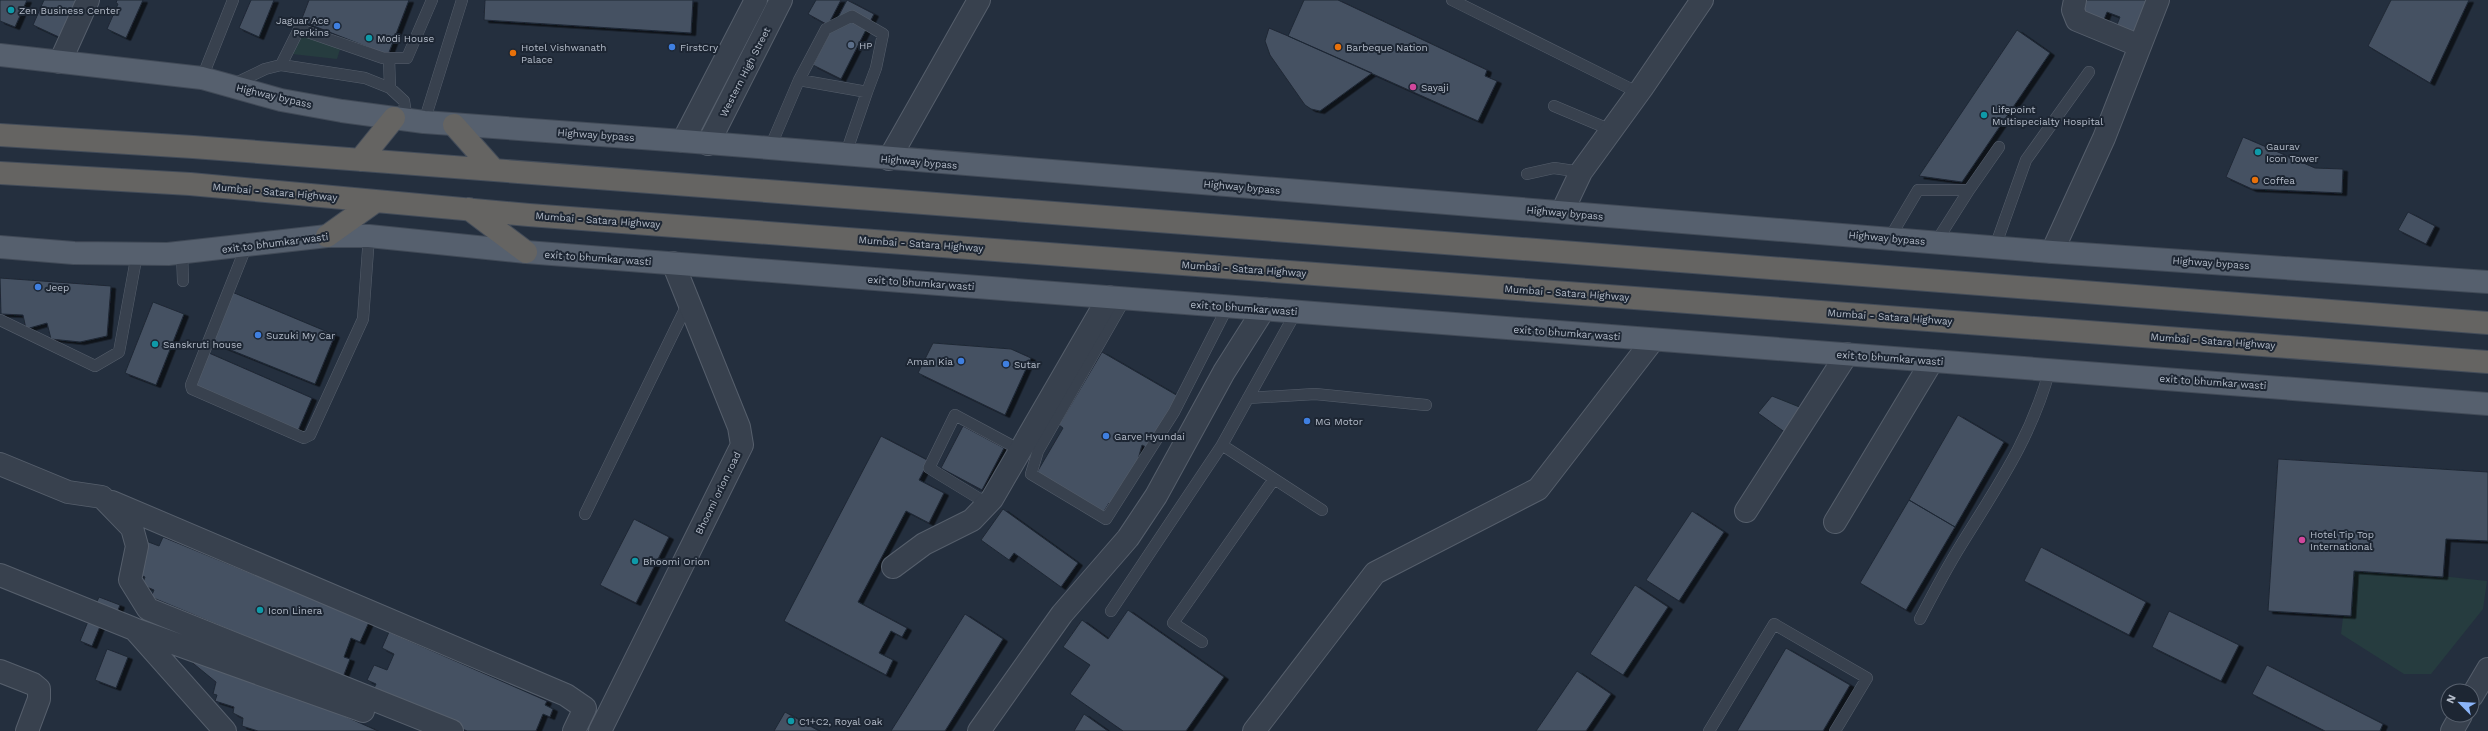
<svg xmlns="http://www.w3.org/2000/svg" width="2488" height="731" viewBox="0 0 2488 731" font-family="'Work Sans',sans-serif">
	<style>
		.green { fill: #263c3f }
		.building { fill: #455162; stroke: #1f2835; filter: url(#shadow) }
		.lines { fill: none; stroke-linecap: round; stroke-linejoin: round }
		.service-casing { stroke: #565f6c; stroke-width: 12 }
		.minor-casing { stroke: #565f6c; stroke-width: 24 }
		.tertiary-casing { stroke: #565f6c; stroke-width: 24 }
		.primary-casing { stroke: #414a57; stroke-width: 24 }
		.trunk-casing { stroke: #434c59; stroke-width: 24 }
		.service { stroke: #38414e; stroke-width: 11 }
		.minor { stroke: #38414e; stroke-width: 22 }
		.tertiary { stroke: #38414e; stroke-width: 22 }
		.primary { stroke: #56606e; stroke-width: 22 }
		.trunk { stroke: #656462; stroke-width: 22 }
		.culture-dot { fill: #0f9aa8; stroke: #1d2633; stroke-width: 1.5 }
		.shop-dot { fill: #3f7fe0; stroke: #1d2633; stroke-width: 1.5 }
		.service-dot { fill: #5c6f8a; stroke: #1d2633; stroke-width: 1.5 }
		.food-dot { fill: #e8710a; stroke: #1d2633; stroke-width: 1.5 }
		.hotel-dot { fill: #d1479c; stroke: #1d2633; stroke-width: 1.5 }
		.labels { text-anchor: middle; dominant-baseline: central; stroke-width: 4; stroke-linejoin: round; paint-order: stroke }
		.poi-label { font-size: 10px; fill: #b4bcc9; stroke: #1d2633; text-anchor: start }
		.street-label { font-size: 10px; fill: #b4bcc9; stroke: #1d2633 }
	</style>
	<defs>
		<filter id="shadow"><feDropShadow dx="4.5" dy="2.5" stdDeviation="0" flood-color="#0009"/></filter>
	</defs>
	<rect width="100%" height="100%" fill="#242f3e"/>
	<path class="green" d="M 301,31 L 341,46 L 337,59 L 292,54 Z
		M 2349,566 L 2487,581 L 2483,609 L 2431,674 L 2404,674 L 2341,634 Z"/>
	<path class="building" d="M 0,0 L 27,0 L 15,27 L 0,21 Z
		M 44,0 L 79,0 L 61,38 L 33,25 Z
		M 117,0 L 143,0 L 126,38 L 107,29 L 118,4 L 116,3 Z
		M 251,0 L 274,0 L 259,37 L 239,28 Z
		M 309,0 L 409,0 L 388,55 L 301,21 Z
		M 485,0 L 693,0 L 691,33 L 484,20 Z
		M 816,0 L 841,0 L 828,25 L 808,14 Z
		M 847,0 L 874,14 L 841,79 L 813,65 Z
		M 1304,0 L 1338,0 L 1487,70 L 1485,76 L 1497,81 L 1478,121 L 1288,36 Z
		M 2085,0 L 2153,0 L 2139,36 L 2116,27 L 2120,17 L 2107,12 L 2103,22 L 2080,14 Z
		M 2391,0 L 2469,0 L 2430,83 L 2368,46 Z
		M 1269,28 L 1288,36 L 1372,73 L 1320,111 L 1311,109 L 1305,105 L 1270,55 L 1265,41 Z
		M 2017,30 L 2050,53 L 1962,182 L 1919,176 Z
		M 2243,137 L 2315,168 L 2343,169 L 2342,193 L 2252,189 L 2226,177 Z
		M 2408,212 L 2435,226 L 2426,244 L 2398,230 Z
		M 0,278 L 111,286 L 107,336 L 80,342 L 51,339 L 47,323 L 26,329 L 23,315 L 1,314 Z
		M 232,292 L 335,335 L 315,384 L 211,342 Z
		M 153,302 L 184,314 L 156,385 L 125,373 Z
		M 933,343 L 1011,349 L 1031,358 L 1005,415 L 918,373 Z
		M 1102,352 L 1178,396 L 1148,448 L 1142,445 L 1137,463 L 1113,506 L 1109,503 L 1103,513 L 1036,474 L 1063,428 L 1059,425 Z
		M 209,353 L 312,398 L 297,433 L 194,388 Z
		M 1772,396 L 1802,408 L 1786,433 L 1758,413 Z
		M 1958,415 L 2004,442 L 1955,527 L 1909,500 Z
		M 963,426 L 1004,448 L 982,490 L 941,468 Z
		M 881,436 L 929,461 L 919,480 L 944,493 L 929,523 L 906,511 L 858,602 L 907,628 L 902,637 L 891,631 L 879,653 L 893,660 L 886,675 L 784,621 Z
		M 2278,459 L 2488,472 L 2488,541 L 2446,539 L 2443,577 L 2354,571 L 2351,616 L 2268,611 Z
		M 1909,500 L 1955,527 L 1906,610 L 1860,583 Z
		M 1003,509 L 1078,563 L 1061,587 L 1014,553 L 1009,560 L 981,540 Z
		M 1692,511 L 1724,532 L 1679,601 L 1646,580 Z
		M 634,519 L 669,537 L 636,603 L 600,585 Z
		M 163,537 L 369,622 L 360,642 L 351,638 L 344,657 L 350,659 L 343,677 L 151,597 L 154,590 L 142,585 L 145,577 L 133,572 L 146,541 L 159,546 Z
		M 2041,547 L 2146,602 L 2129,635 L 2024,581 Z
		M 1635,585 L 1668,607 L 1623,675 L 1590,654 Z
		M 99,597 L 120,605 L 116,615 L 95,606 Z
		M 1128,610 L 1224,677 L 1186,731 L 1123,731 L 1070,694 L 1090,665 L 1063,647 L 1082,620 L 1108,639 Z
		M 2169,611 L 2239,645 L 2221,681 L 2152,647 Z
		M 965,614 L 1003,639 L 945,731 L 891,731 Z
		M 89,619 L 101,624 L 92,646 L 80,641 Z
		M 389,632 L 547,701 L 545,705 L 553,709 L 550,717 L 543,714 L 536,731 L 467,731 L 373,690 L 376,684 L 367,680 L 374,665 L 387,670 L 394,654 L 382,648 Z
		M 1786,648 L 1850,685 L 1823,731 L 1737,731 Z
		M 107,649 L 128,657 L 116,688 L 95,680 Z
		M 189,660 L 331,710 L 378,731 L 258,731 L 242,726 L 243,718 L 233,713 L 234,707 L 215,701 L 217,695 L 213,694 L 216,682 Z
		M 2267,665 L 2383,724 L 2380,731 L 2325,731 L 2252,694 Z
		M 1577,671 L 1611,694 L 1586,731 L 1536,731 Z
		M 785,712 L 819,731 L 774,731 Z
		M 1084,714 L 1108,731 L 1074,731 Z"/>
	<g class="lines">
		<defs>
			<path id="service" d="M 1452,0 L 1639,93
				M 389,58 L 390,88
				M 281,65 L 299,29 L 383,58 L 407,58 L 432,0
				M 202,78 L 233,0
				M 799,80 L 826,29 L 852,16 L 883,34 L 876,68 L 867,92
				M 232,85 L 265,69 L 281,65 L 365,78 L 390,88 L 404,101 L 407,120
				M 1554,106 L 1611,130
				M 424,122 L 462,0
				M 769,150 L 799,80 L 867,92 L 845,156
				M 1527,174 L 1554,168 L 1581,172
				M 1889,239 L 1918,190 L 1969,190 L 1999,147
				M 1936,242 L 1969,190
				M 246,247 L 191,385 L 192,389 L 304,438 L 310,435 L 363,319 L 369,236
				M 1995,247 L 2026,160 L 2089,72
				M 182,253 L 183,281
				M 1125,299 L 1038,451 L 1031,474 L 1106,519 L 1174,412 L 1228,306
				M 1296,312 L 1222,445 L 1322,510
				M 0,320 L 95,366 L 119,352 L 137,254
				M 1248,398 L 1315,394 L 1426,405
				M 988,504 L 929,468 L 955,415 L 1020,450
				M 585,514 L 688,303
				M 1111,611 L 1222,445
				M 1920,619 C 1933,594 1946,569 1961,545 C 1998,485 2031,438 2050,369
				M 1202,642 L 1173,623 L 1274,479
				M 1709,731 L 1774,624 L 1867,678 L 1835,731"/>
			<path id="minor" d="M 2075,0 L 2073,10 L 2077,20 L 2140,46
				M 60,62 L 88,0
				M 889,159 L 979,0
				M 2052,252 L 2104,138 L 2158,0
				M 0,464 L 68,492 L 102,497 L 132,528 L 137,546 L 130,580 L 148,609 L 452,731
				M 112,502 L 566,695 L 585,708 L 574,731
				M 1746,511 L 1847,354
				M 1835,522 L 1932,361
				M 893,567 L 924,544 L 972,520 L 992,499 L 1109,297
				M 0,575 L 134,629 L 363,711
				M 136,631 L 225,731
				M 0,671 L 33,684 L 39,689 L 39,699 L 27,731
				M 2472,696 L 2488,669
				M 600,731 L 742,445 L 739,427 L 673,263
				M 979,731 L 1062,614 L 1128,538 L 1156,496 L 1224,372 L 1264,309
				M 1254,731 L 1375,573 L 1538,489 L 1653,340
				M 2452,731 L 2461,715"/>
			<path id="tertiary" d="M 683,141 L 756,0
				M 708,144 L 781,0
				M 1562,212 L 1581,172 L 1642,88 L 1702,0"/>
			<path id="primary" d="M 0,55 L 202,78 L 281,100 L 342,111 L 424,122 L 683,141 L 2052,252 L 2488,282
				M 0,247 L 74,253 L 168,254 L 327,236 L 369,236 L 526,252 L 2488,404"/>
			<path id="trunk" d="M 454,125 L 494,170
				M 0,135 L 193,147 L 2488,323
				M 360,160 L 394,118
				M 0,173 L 190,184 L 529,215 L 2488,362
				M 469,209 L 526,252
				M 327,236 L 376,201"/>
		</defs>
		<use href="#service" class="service-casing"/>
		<use href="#minor" class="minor-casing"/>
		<use href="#tertiary" class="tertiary-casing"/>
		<use href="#primary" class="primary-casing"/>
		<use href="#trunk" class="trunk-casing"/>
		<use href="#service" class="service"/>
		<use href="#minor" class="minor"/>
		<use href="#tertiary" class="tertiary"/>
		<use href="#primary" class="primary"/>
		<use href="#trunk" class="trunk"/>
	</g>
	<g class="culture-dot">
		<circle cx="11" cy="10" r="4"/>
		<circle cx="369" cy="38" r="4"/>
		<circle cx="1984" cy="115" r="4"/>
		<circle cx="2258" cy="152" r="4"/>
		<circle cx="155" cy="344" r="4"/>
		<circle cx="635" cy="561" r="4"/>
		<circle cx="260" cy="610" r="4"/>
		<circle cx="791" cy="721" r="4"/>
	</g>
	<g class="shop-dot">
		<circle cx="337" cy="26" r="4"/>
		<circle cx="672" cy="47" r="4"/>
		<circle cx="38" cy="287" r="4"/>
		<circle cx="258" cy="335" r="4"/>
		<circle cx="961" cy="361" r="4"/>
		<circle cx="1006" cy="364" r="4"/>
		<circle cx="1307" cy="421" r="4"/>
		<circle cx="1106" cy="436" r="4"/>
	</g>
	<circle class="service-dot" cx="851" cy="45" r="4"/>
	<g class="food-dot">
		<circle cx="1338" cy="47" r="4"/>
		<circle cx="513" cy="53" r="4"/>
		<circle cx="2255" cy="180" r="4"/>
	</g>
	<g class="hotel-dot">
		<circle cx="1413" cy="87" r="4"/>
		<circle cx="2302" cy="540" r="4"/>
	</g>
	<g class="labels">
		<g class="poi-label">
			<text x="19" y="10">Zen Business Center</text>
			<text x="329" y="20" text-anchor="end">Jaguar Ace<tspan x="329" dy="12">Perkins</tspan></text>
			<text x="377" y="38">Modi House</text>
			<text x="859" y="45">HP</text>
			<text x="521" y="47">Hotel Vishwanath<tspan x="521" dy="12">Palace</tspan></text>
			<text x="680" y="47">FirstCry</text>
			<text x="1346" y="47">Barbeque Nation</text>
			<text x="1421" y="87">Sayaji</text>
			<text x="1992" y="109">Lifepoint<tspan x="1992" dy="12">Multispecialty Hospital</tspan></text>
			<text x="2266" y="146">Gaurav<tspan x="2266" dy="12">Icon Tower</tspan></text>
			<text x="2263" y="180">Coffea</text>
			<text x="46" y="287">Jeep</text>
			<text x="266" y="335">Suzuki My Car</text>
			<text x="163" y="344">Sanskruti house</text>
			<text x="953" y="361" text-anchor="end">Aman Kia</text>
			<text x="1014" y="364">Sutar</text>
			<text x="1315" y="421">MG Motor</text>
			<text x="1114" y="436">Garve Hyundai</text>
			<text x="2310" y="534">Hotel Tip Top<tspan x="2310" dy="12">International</tspan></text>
			<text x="643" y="561">Bhoomi Orion</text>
			<text x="268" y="610">Icon Linera</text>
			<text x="799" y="721">C1+C2, Royal Oak</text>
		</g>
		<g class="street-label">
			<text transform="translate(745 72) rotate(-63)">Western High Street</text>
			<text transform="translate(274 96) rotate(13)">Highway bypass</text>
			<text transform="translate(596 135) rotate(4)">Highway bypass</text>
			<text transform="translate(919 162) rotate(5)">Highway bypass</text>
			<text transform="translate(1242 187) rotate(5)">Highway bypass</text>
			<text transform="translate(275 192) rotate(5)">Mumbai - Satara Highway</text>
			<text transform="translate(1565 213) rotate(5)">Highway bypass</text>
			<text transform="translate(598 220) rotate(4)">Mumbai - Satara Highway</text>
			<text transform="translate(1887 238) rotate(5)">Highway bypass</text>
			<text transform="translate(275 243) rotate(-7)">exit to bhumkar wasti</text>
			<text transform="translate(921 244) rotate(4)">Mumbai - Satara Highway</text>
			<text transform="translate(598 258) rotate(4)">exit to bhumkar wasti</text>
			<text transform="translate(2211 263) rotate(4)">Highway bypass</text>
			<text transform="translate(1244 269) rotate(4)">Mumbai - Satara Highway</text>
			<text transform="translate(921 283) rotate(4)">exit to bhumkar wasti</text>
			<text transform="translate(1567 293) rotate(4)">Mumbai - Satara Highway</text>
			<text transform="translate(1244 308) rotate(4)">exit to bhumkar wasti</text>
			<text transform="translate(1890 317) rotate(4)">Mumbai - Satara Highway</text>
			<text transform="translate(1567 333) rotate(4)">exit to bhumkar wasti</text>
			<text transform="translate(2213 341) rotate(4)">Mumbai - Satara Highway</text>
			<text transform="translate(1890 358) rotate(4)">exit to bhumkar wasti</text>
			<text transform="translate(2213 382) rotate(4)">exit to bhumkar wasti</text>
			<text transform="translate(718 493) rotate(-64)">Bhoomi orion road</text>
		</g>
	</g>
	<g transform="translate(2460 703) rotate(294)"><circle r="19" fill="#1d2633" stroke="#59626f"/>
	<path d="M0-3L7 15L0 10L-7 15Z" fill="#8ab4f8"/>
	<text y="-6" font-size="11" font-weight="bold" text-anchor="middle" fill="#b4bcc9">N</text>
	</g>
</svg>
